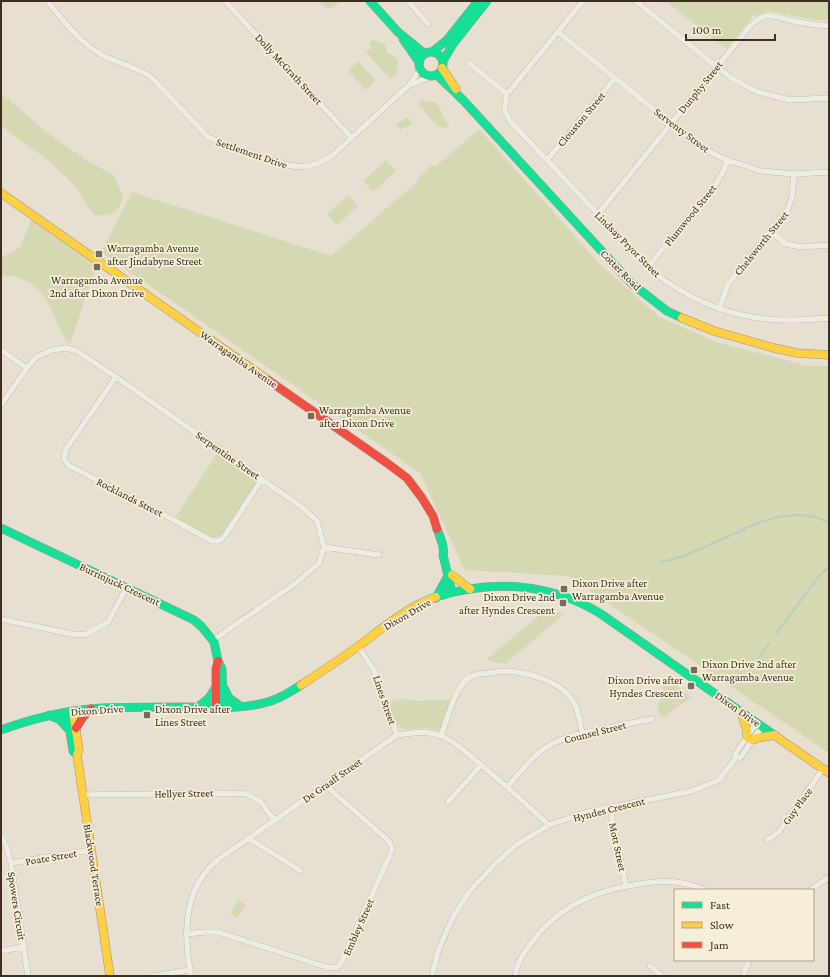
<svg xmlns="http://www.w3.org/2000/svg" width="830" height="977" viewBox="0 0 830 977" font-family="'Crimson Pro',serif">
	<style>
		.green { fill: #d6d7b3 }
		.lines { fill: none; stroke-linecap: round; stroke-linejoin: round }
		.stream { stroke: #bcccc2; stroke-width: 2 }
		.street-casing { stroke: #ada599; stroke-width: 6 }
		.fast-casing { stroke: #9c958a; stroke-width: 9 }
		.slow-casing { stroke: #9c958a; stroke-width: 9 }
		.jam-casing { stroke: #9c958a; stroke-width: 9 }
		.street { stroke: #efebe3; stroke-width: 5.5 }
		.fast { stroke: #16e098; stroke-width: 8 }
		.slow { stroke: #ffcf43; stroke-width: 8 }
		.jam { stroke: #f24e42; stroke-width: 8 }
		.poi-dot { fill: #786c5e; stroke: #f7eed8; stroke-width: 1.5 }
		.labels { text-anchor: middle; dominant-baseline: central; stroke-width: 3.5; stroke-linejoin: round; paint-order: stroke }
		.street-label { font-size: 11px; fill: #3d2e20; stroke: #f7eed8 }
		.poi-label { font-size: 11px; fill: #3d2e20; stroke: #f7eed8; text-anchor: start }
	</style>
	<rect width="100%" height="100%" fill="#e7e0d1"/>
	<path class="green" d="M 319,1 L 341,1 L 333,8 L 327,9 Z
		M 666,1 L 829,1 L 829,21 L 809,19 L 771,11 L 753,16 L 726,49 Z
		M 372,40 L 377,41 L 385,45 L 387,53 L 394,56 L 399,62 L 397,64 L 398,67 L 396,69 L 398,74 L 390,79 L 366,52 L 371,48 L 369,43 Z
		M 358,61 L 376,81 L 366,90 L 348,71 Z
		M 1,94 L 20,109 L 45,131 L 86,160 L 114,175 L 123,197 C 117,216 113,213 95,216 L 88,207 L 77,188 L 65,176 L 44,157 L 15,137 L 1,125 Z
		M 420,100 L 436,102 L 440,108 L 441,111 L 444,118 L 449,126 L 447,128 L 437,126 L 419,105 Z
		M 408,117 L 412,124 L 400,130 L 396,124 Z
		M 479,129 L 599,263 L 659,317 L 719,343 L 809,366 L 829,366 L 829,753 L 568,576 L 465,570 L 420,473 L 101,252 L 132,192 L 331,256 L 417,182 L 420,176 L 432,165 L 435,167 Z
		M 386,160 L 396,171 L 373,192 L 363,181 Z
		M 348,195 L 358,206 L 337,225 L 327,214 Z
		M 32,218 L 97,263 L 70,344 C 63,337 60,330 57,322 C 44,294 36,276 1,275 L 1,258 L 20,247 Z
		M 218,452 L 254,478 L 257,482 L 253,489 L 221,535 L 217,537 L 212,538 L 175,518 Z
		M 546,609 L 564,614 L 505,664 L 486,660 Z
		M 666,678 L 692,697 L 663,717 L 657,710 Z
		M 402,699 C 417,702 434,700 450,700 C 448,710 444,721 439,730 C 433,730 428,728 423,728 C 417,729 410,730 404,729 C 394,726 392,710 390,702 Z
		M 238,900 L 246,905 L 237,918 L 230,913 Z"/>
	<g class="lines">
		<path class="stream" d="M 662,562 C 670,560 678,558 686,555 C 703,548 721,539 739,532 C 744,529 750,526 755,524 C 778,515 807,510 829,523
			M 776,634 L 819,576 L 829,567
			M 757,660 L 769,644"/>
		<defs>
			<path id="street" d="M 47,1 C 64,21 79,42 102,55 C 117,63 133,66 148,75 C 151,77 154,80 157,83 L 208,137 L 223,144 L 288,165 C 305,169 320,165 334,154 L 409,85 L 420,69
				M 225,1 L 352,138
				M 408,1 L 428,24
				M 583,1 L 507,94 C 504,107 503,108 510,121 L 648,267 C 655,273 662,279 670,284 C 707,308 748,321 792,320 C 804,320 817,319 829,318
				M 636,1 L 717,67 L 730,77 L 744,85 L 758,92 L 790,100 L 829,98
				M 558,32 L 698,145 L 718,156 L 727,160 L 761,171 L 794,174 L 829,172
				M 469,63 L 507,94
				M 410,85 L 430,77
				M 547,160 L 615,78
				M 598,214 L 750,26 C 768,9 774,17 794,21 C 805,24 817,25 829,26
				M 770,231 L 786,244 L 800,247 L 829,245
				M 648,267 L 716,184 L 724,170 L 727,160
				M 719,309 L 728,284 L 788,209 L 792,197 L 794,174
				M 1,350 L 27,368
				M 116,377 L 66,449 L 64,459 L 68,465 L 172,519 L 212,541 L 220,541 L 226,534 L 262,479
				M 1,405 L 27,368 L 36,357 L 52,350 L 66,348 L 77,351 L 116,377 L 303,508 L 317,521 L 324,547 L 319,563 L 296,583 L 213,640
				M 324,547 L 379,555
				M 1,619 L 76,635 L 87,634 L 108,622 L 127,587
				M 358,646 L 374,670 L 397,735
				M 441,736 C 446,722 455,689 466,680 C 472,675 481,673 489,673 C 495,672 501,671 507,671 C 529,673 561,681 573,701 C 579,710 580,723 582,733
				M 735,759 L 736,753 L 757,722
				M 507,787 C 518,775 528,761 541,751 C 559,737 582,733 604,729 C 620,725 636,722 652,719
				M 83,795 L 231,793 L 247,794 L 261,802 L 274,820
				M 448,802 L 481,765
				M 610,808 L 626,886
				M 1,837 L 6,845 L 11,863 L 28,976
				M 248,838 L 301,871
				M 767,840 L 778,833 L 823,769
				M 11,863 L 91,850
				M 810,890 L 829,877
				M 186,934 L 205,932 L 218,932 L 326,967 L 336,968 L 340,965 L 390,855 L 392,848 L 389,841 L 325,785
				M 1,951 L 23,947
				M 650,966 L 662,976
				M 154,976 L 190,970
				M 191,976 C 184,936 182,893 214,863 C 219,859 224,855 229,852 L 397,735 C 411,733 426,730 441,736 C 447,738 454,743 460,747 L 507,787 L 549,825
				M 432,976 L 438,951 L 453,917 L 469,892 L 494,865 L 516,845 L 549,825 L 587,812 L 692,791 L 719,780 L 735,759 L 741,757 L 762,726
				M 515,976 C 517,964 522,956 529,946 C 555,908 594,890 639,884 C 663,880 682,880 705,890
				M 743,976 L 749,960
				M 829,976 L 829,975"/>
			<path id="fast" d="M 370,1 L 398,32 L 425,54
				M 403,39 L 419,62
				M419 64a12 12 0 1 1 24 0a12 12 0 1 1-24 0Z
				M 432,52 L 447,40 L 478,1
				M 443,61 L 453,44 L 487,1
				M 437,75 L 463,100 L 631,283 L 667,311 L 682,318
				M 1,528 L 194,620 L 202,627 L 214,642 L 218,661 L 222,669 L 223,707
				M 437,529 C 440,537 445,547 443,555 L 452,592
				M 436,597 C 492,579 551,583 601,614 L 774,735
				M 436,598 L 448,576
				M 224,688 L 229,698 L 240,706
				M 198,707 L 209,698 L 216,687
				M 67,712 L 73,751 L 77,755
				M 49,715 L 60,720 L 70,731
				M 1,730 C 34,718 66,710 102,708 C 129,707 156,707 184,707 C 213,707 243,710 271,701 C 282,697 292,691 301,685"/>
			<path id="slow" d="M 442,68 L 456,89
				M 1,193 L 268,380
				M 682,318 L 714,331 L 774,348 L 797,353 L 829,355
				M 452,575 L 470,589
				M 301,685 C 321,672 341,659 360,645 C 384,627 407,607 436,597
				M 73,711 L 79,750 L 77,755 L 110,976
				M 741,712 L 747,731 L 747,737
				M 774,735 L 829,773
				M 752,740 L 757,738 L 775,735"/>
			<path id="jam" d="M 268,380 L 387,463 L 407,478 L 422,498 L 433,516 L 437,529
				M 216,707 L 216,669 L 218,661
				M 76,728 L 83,717 L 91,709"/>
		</defs>
		<use href="#street" class="street-casing"/>
		<use href="#fast" class="fast-casing"/>
		<use href="#slow" class="slow-casing"/>
		<use href="#jam" class="jam-casing"/>
		<use href="#street" class="street"/>
		<use href="#fast" class="fast"/>
		<use href="#slow" class="slow"/>
		<use href="#jam" class="jam"/>
	</g>
	<g class="poi-dot">
		<rect x="95" y="250" width="8" height="8" rx="2"/>
		<rect x="93" y="263" width="8" height="8" rx="2"/>
		<rect x="307" y="412" width="8" height="8" rx="2"/>
		<rect x="560" y="585" width="8" height="8" rx="2"/>
		<rect x="559" y="599" width="8" height="8" rx="2"/>
		<rect x="690" y="666" width="8" height="8" rx="2"/>
		<rect x="687" y="682" width="8" height="8" rx="2"/>
		<rect x="143" y="711" width="8" height="8" rx="2"/>
	</g>
	<g class="labels">
		<g class="street-label">
			<text transform="translate(289 69) rotate(47)">Dolly McGrath Street</text>
			<text transform="translate(700 87) rotate(-51)">Dunphy Street</text>
			<text transform="translate(581 119) rotate(-50)">Clouston Street</text>
			<text transform="translate(682 130) rotate(37)">Serventy Street</text>
			<text transform="translate(252 153) rotate(19)">Settlement Drive</text>
			<text transform="translate(690 215) rotate(-51)">Plumwood Street</text>
			<text transform="translate(761 243) rotate(-51)">Chelsworth Street</text>
			<text transform="translate(628 244) rotate(45)">Lindsay Pryor Street</text>
			<text transform="translate(621 270) rotate(45)">Cotter Road</text>
			<text transform="translate(239 359) rotate(35)">Warragamba Avenue</text>
			<text transform="translate(228 455) rotate(35)">Serpentine Street</text>
			<text transform="translate(130 497) rotate(27)">Rocklands Street</text>
			<text transform="translate(120 584) rotate(25)">Burrinjuck Crescent</text>
			<text transform="translate(407 614) rotate(-30)">Dixon Drive</text>
			<text transform="translate(385 700) rotate(71)">Lines Street</text>
			<text transform="translate(738 709) rotate(35)">Dixon Drive</text>
			<text transform="translate(97 710) rotate(-4)">Dixon Drive</text>
			<text transform="translate(595 732) rotate(-14)">Counsel Street</text>
			<text transform="translate(332 780) rotate(-35)">De Graaff Street</text>
			<text transform="translate(184 793) rotate(-1)">Hellyer Street</text>
			<text transform="translate(797 806) rotate(-54)">Guy Place</text>
			<text transform="translate(609 809) rotate(-14)">Hyndes Crescent</text>
			<text transform="translate(618 847) rotate(78)">Mott Street</text>
			<text transform="translate(51 857) rotate(-10)">Poate Street</text>
			<text transform="translate(94 865) rotate(81)">Blackwood Terrace</text>
			<text transform="translate(17 906) rotate(81)">Spowers Circuit</text>
			<text transform="translate(358 927) rotate(-66)">Embley Street</text>
		</g>
		<g class="poi-label">
			<text x="107" y="248">Warragamba Avenue<tspan x="107" dy="13">after Jindabyne Street</tspan></text>
			<text x="97" y="280" text-anchor="middle">Warragamba Avenue<tspan x="97" dy="13">2nd after Dixon Drive</tspan></text>
			<text x="319" y="410">Warragamba Avenue<tspan x="319" dy="13">after Dixon Drive</tspan></text>
			<text x="572" y="583">Dixon Drive after<tspan x="572" dy="13">Warragamba Avenue</tspan></text>
			<text x="555" y="597" text-anchor="end">Dixon Drive 2nd<tspan x="555" dy="13">after Hyndes Crescent</tspan></text>
			<text x="702" y="664">Dixon Drive 2nd after<tspan x="702" dy="13">Warragamba Avenue</tspan></text>
			<text x="683" y="680" text-anchor="end">Dixon Drive after<tspan x="683" dy="13">Hyndes Crescent</tspan></text>
			<text x="155" y="709">Dixon Drive after<tspan x="155" dy="13">Lines Street</tspan></text>
		</g>
	</g>
	<rect width="830" height="977" fill="none" stroke="#3d2e20" stroke-width="4"/>
	<rect x="674" y="889" width="140" height="72" fill="#f7eed8" stroke="#ada18e"/>
	<rect x="682" y="902" width="20" height="6" fill="#16e098" stroke="#ada18e"/>
	<text x="710" y="909" font-size="12" fill="#3d2e20">Fast</text>
	<rect x="682" y="922" width="20" height="6" fill="#ffcf43" stroke="#ada18e"/>
	<text x="710" y="929" font-size="12" fill="#3d2e20">Slow</text>
	<rect x="682" y="942" width="20" height="6" fill="#f24e42" stroke="#ada18e"/>
	<text x="710" y="949" font-size="12" fill="#3d2e20">Jam</text>
	<path d="M686 34v6h89v-6" fill="none" stroke="#3d2e20" stroke-width="2"/>
	<text x="692" y="34" font-size="12" fill="#3d2e20" stroke="#f7eed8" stroke-width="3" paint-order="stroke">100 m</text>
</svg>
